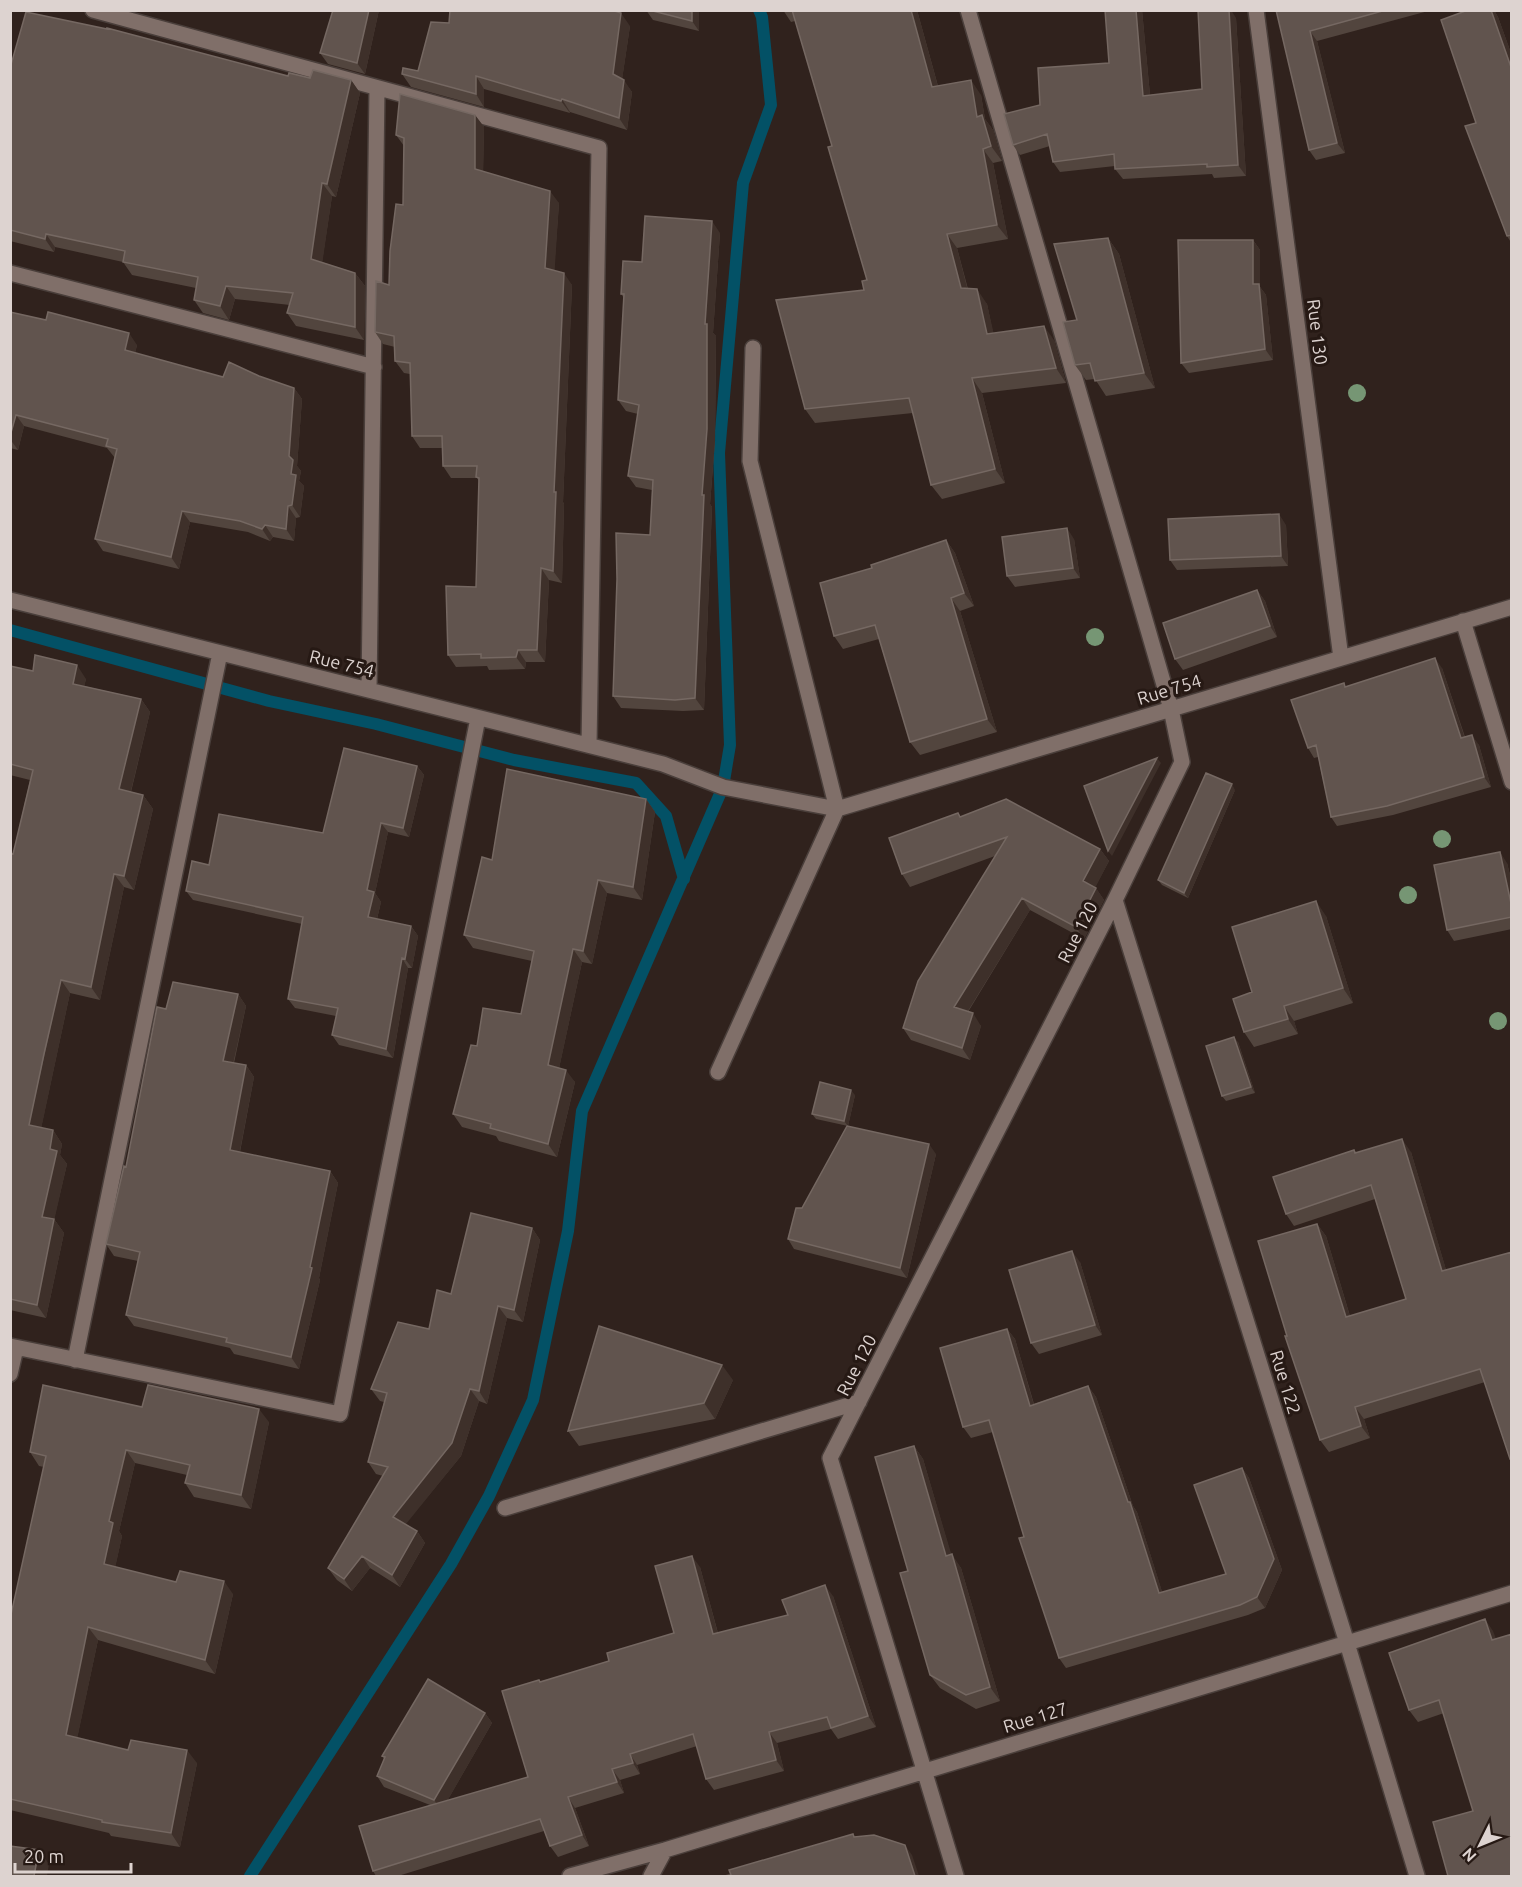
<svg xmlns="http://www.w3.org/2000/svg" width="1522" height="1887" viewBox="0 0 1522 1887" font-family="Ubuntu,sans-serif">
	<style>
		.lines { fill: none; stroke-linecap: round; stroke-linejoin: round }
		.stream { stroke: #035166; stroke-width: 12 }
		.minor-casing { stroke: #4a3f3b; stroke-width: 18 }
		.minor { stroke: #806f69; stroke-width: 15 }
		.tree { fill: #769674 }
		.wall { fill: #52453e }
		.shaded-wall { fill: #3e302a }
		.building { fill: #61544e; stroke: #756862; stroke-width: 1.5 }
		.labels { text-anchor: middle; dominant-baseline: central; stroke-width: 6; stroke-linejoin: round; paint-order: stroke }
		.street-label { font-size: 18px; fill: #ddd3d0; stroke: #261914 }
	</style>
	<rect width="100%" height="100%" fill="#30221d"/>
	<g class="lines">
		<path class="stream" d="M 10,630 L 269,701 L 376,724 L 514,760 L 636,783 L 666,816 L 684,879
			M 250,1876 L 451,1564 L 489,1496 L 533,1400 L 568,1231 L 582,1111 L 723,787 L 730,745 L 719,453 L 743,183 L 771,105 L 762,17 L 759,10"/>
		<defs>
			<path id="minor" d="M 93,10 L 599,148 L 589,745
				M 1256,10 L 1341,658
				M 10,273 L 374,367
				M 10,600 L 663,764 L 723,787 L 837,809 L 1512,607
				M 1463,621 L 1512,782
				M 369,690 L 377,88
				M 1115,900 L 1347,1643 L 1417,1876
				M 718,1072 L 837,809 L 750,461 L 753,348
				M 10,1346 L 340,1414 L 478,718
				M 75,1360 L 220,653
				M 10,1374 L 16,1348
				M 505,1508 L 859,1402
				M 570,1876 L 665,1850 L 1512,1593
				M 651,1876 L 665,1850
				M 956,1876 L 830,1458 L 1115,900 L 1182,762 L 1171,709 L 968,10"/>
		</defs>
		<use href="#minor" class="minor-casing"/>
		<use href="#minor" class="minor"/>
	</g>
	<g class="tree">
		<circle cx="1357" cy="393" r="9"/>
		<circle cx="1095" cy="637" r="9"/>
		<circle cx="1442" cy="839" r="9"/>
		<circle cx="1408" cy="895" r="9"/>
		<circle cx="1498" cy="1021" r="9"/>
	</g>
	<path class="wall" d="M 333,10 L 379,10 L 365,74 L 328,64 L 320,53 Z
		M 646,10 L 699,10 L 699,31 L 653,20 Z
		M 783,10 L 917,10 L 938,86 L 981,95 L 985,119 L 993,130 L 1002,161 L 993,163 L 1008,239 L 957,248 L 968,289 L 987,304 L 993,333 L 1054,340 L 1066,383 L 982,393 L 1005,483 L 942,499 L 931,485 L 913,413 L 815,423 L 805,409 L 864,290 L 867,280 L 832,146 L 795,21 L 791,22 Z
		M 1105,10 L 1142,10 L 1150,95 L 1202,89 L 1236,18 L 1246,176 L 1214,178 L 1212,174 L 1123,179 L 1115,169 L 1115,166 L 1060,172 L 1053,162 L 1050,146 L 1020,155 L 1013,145 L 1040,105 L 1109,63 Z
		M 1276,10 L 1432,10 L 1317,41 L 1345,153 L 1316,160 L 1309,150 Z
		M 1468,10 L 1494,10 L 1498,17 L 1512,56 L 1512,244 L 1507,236 L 1476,123 Z
		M 449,23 L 630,26 L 622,79 L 632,92 L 627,130 L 570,112 L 570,113 L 484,89 L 484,107 L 411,87 L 402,74 L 418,71 Z
		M 10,68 L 288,76 L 351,80 L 360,93 L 336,197 L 332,196 L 322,262 L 355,273 L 365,286 L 364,340 L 296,326 L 287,313 L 290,305 L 235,299 L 229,320 L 203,313 L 194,300 L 196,288 L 132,275 L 123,262 L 55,247 L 54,252 L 10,241 Z
		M 475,115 L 484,127 L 483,171 L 559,203 L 554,270 L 572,285 L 563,502 L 564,504 L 562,583 L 549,580 L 545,662 L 526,662 L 525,669 L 489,670 L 487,666 L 456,667 L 448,655 L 476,587 L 479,481 L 477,478 L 451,478 L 443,466 L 442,448 L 420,448 L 412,436 L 410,374 L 404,373 L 395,361 L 395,347 L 383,344 L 375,332 L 389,285 L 403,205 L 404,146 L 396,135 Z
		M 720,233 L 713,333 L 716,336 L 715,441 L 710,504 L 712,507 L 704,710 L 683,711 L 621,708 L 613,696 L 650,535 L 652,490 L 636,487 L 628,476 L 638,414 L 626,411 L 618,400 L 624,298 L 621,294 L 642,262 Z
		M 1108,238 L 1119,254 L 1155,388 L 1106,396 L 1095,379 L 1086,380 L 1075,365 L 1077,320 Z
		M 1253,240 L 1260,250 L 1260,287 L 1266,295 L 1273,360 L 1189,373 L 1181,363 Z
		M 10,312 L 137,345 L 135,353 L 223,377 L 259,376 L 294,388 L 302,399 L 297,466 L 301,471 L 299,481 L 304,486 L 300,517 L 296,518 L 294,541 L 273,537 L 270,541 L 248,532 L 190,522 L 179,569 L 103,551 L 95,539 L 115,458 L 107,448 L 24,426 L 18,450 L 10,448 Z
		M 1286,525 L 1288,566 L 1177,570 L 1170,560 Z
		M 1074,539 L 1080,578 L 1015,587 L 1007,576 Z
		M 946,540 L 955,553 L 974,606 L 960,611 L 997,732 L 920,755 L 910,742 L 879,639 L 843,649 L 834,636 L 872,568 Z
		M 1257,590 L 1265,601 L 1277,637 L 1183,670 L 1175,659 Z
		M 10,666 L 33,671 L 86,679 L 84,686 L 141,699 L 150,712 L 131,792 L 143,795 L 153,809 L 134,890 L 124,887 L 100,1000 L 70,993 L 41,1128 L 53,1130 L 62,1144 L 60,1155 L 67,1164 L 54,1219 L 64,1233 L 46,1318 L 10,1310 L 10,853 L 13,854 L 30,780 L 10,775 Z
		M 1442,668 L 1465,737 L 1479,745 L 1491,787 L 1393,815 L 1337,826 L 1331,817 L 1318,757 L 1314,758 L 1308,748 L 1346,687 Z
		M 417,766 L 424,775 L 409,837 L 388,832 L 375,893 L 381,902 L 377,919 L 411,926 L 418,936 L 412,968 L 408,968 L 393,1058 L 339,1045 L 332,1035 L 336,1016 L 295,1008 L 288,999 L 302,924 L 193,900 L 186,891 L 209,865 L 323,833 Z
		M 1235,790 L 1188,898 L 1162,885 L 1158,880 Z
		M 646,799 L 655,812 L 642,900 L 607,893 L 592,964 L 582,962 L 559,1068 L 575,1082 L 557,1157 L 499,1141 L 496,1136 L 462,1127 L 453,1114 L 477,1046 L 521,1014 L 532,961 L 473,948 L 464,935 L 492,860 Z
		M 958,813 L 961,817 L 1100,849 L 1109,861 L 1095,887 L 1104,900 L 1084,939 L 1030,910 L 968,1012 L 981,1026 L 970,1060 L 911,1040 L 903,1028 L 995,856 L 910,887 L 902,874 Z
		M 1507,863 L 1512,883 L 1512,929 L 1454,941 L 1447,930 Z
		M 1326,916 L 1353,1003 L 1294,1021 L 1298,1034 L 1254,1047 L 1244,1032 L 1252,992 Z
		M 238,994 L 246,1006 L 234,1063 L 246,1065 L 254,1077 L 240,1152 L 330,1171 L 338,1183 L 319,1278 L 320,1280 L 299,1369 L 234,1354 L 230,1348 L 134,1326 L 126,1315 L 138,1261 L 114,1256 L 106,1244 L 166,1009 Z
		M 1238,1042 L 1255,1093 L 1226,1101 L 1222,1096 Z
		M 855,1095 L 848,1126 L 816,1119 L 812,1114 Z
		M 1354,1150 L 1356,1152 L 1411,1152 L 1446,1270 L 1512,1252 L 1512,1461 L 1485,1382 L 1364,1419 L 1370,1438 L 1329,1452 L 1320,1440 L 1287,1336 L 1317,1224 L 1326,1236 L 1350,1316 L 1406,1299 L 1375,1199 L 1294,1226 L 1286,1214 Z
		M 936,1154 L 907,1278 L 794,1249 L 788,1239 L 802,1208 Z
		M 532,1228 L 540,1240 L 523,1322 L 507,1318 L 487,1404 L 479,1401 L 461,1456 L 405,1524 L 417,1531 L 425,1543 L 400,1587 L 370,1568 L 352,1591 L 337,1580 L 328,1568 L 383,1476 L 376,1474 L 368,1462 L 384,1402 L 380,1401 L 371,1389 L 429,1329 L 451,1294 Z
		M 1080,1262 L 1102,1335 L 1039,1354 L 1031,1343 Z
		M 1007,1329 L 1015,1339 L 1034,1404 L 1088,1386 L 1096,1397 L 1133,1506 L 1137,1512 L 1162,1592 L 1226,1574 L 1242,1468 L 1249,1478 L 1282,1570 L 1265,1608 L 1248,1615 L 1066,1668 L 1059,1658 L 993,1432 L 971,1438 L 963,1427 Z
		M 733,1380 L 715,1419 L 579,1446 L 568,1431 Z
		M 142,1407 L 269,1422 L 251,1509 L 194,1497 L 185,1483 L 187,1475 L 135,1463 L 119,1531 L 122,1536 L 115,1567 L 176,1582 L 233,1594 L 215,1674 L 98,1640 L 77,1738 L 128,1750 L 197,1763 L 180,1847 L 111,1836 L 109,1833 L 10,1810 L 10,1619 L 44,1467 L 39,1466 L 30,1452 Z
		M 914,1446 L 923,1459 L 951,1555 L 961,1568 L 1000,1701 L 976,1709 L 940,1688 L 930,1675 L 908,1571 Z
		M 700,1567 L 718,1633 L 788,1615 L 833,1596 L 876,1727 L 838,1739 L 831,1729 L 777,1743 L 784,1771 L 714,1790 L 706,1779 L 697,1746 L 637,1765 L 640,1774 L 620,1780 L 624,1793 L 575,1808 L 589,1846 L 558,1857 L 550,1846 L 544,1831 L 398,1876 L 376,1876 L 373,1871 L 430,1805 L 384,1787 L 377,1776 L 384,1759 L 382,1756 L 485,1713 L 492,1723 L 447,1801 L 528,1777 L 541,1682 L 609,1661 L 674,1633 Z
		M 1493,1631 L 1473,1811 L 1444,1713 L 1418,1722 L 1409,1710 Z"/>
	<path class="shaded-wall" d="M 369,10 L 379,10 L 365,74 L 357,63 Z
		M 692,10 L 699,10 L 699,31 L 692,21 Z
		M 911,10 L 917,10 L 942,101 L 932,87 Z
		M 1136,10 L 1142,10 L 1151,106 L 1143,96 Z
		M 1229,10 L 1231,10 L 1236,18 L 1246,176 L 1238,165 Z
		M 1491,10 L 1494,10 L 1498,17 L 1512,56 L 1512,70 Z
		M 621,13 L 630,26 L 621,87 L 613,74 Z
		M 1310,31 L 1317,41 L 1345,153 L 1337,143 Z
		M 476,76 L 484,89 L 484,107 L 476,94 Z
		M 351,80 L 360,93 L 336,197 L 327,184 Z
		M 624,80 L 632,92 L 627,130 L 619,118 Z
		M 971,80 L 981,95 L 985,119 L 993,130 L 1002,161 L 991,146 L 977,117 Z
		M 562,99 L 570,112 L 570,113 L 561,101 Z
		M 475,115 L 484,127 L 483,181 L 475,169 Z
		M 983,149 L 993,163 L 1008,239 L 997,225 Z
		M 322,183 L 332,196 L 321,272 L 311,259 Z
		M 550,191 L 559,203 L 554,280 L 545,268 Z
		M 712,221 L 720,233 L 713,333 L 716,336 L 715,441 L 710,504 L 712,507 L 704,710 L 695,698 L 702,495 L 705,324 Z
		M 46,234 L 55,247 L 54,252 L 45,239 Z
		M 947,234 L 957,248 L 971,303 L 961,288 Z
		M 1108,238 L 1119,254 L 1155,388 L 1144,373 Z
		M 1253,240 L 1260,250 L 1260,287 L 1266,295 L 1273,360 L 1265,349 L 1253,284 Z
		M 355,273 L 365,286 L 364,340 L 355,327 Z
		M 564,273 L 572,285 L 563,502 L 564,504 L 562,583 L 553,571 L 554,492 Z
		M 226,286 L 235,299 L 229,320 L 220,306 Z
		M 977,289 L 987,304 L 997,348 L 987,334 Z
		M 1044,326 L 1054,340 L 1066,383 L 1056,368 Z
		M 129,333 L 137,345 L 133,362 L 125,350 Z
		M 972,378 L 982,393 L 1005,483 L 995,469 Z
		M 294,388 L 302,399 L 297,466 L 301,471 L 299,481 L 304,486 L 300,517 L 292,505 L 291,474 L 289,456 Z
		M 16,415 L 24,426 L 18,450 L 10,439 Z
		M 288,506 L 296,518 L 294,541 L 286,529 Z
		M 182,511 L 190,522 L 179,569 L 171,557 Z
		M 1279,514 L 1286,525 L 1288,566 L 1281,556 Z
		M 265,525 L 273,537 L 270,541 L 262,529 Z
		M 1067,528 L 1074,539 L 1080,578 L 1073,568 Z
		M 946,540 L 955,553 L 974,606 L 964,593 Z
		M 541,568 L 549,580 L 545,662 L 537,650 Z
		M 1257,590 L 1265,601 L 1277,637 L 1270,626 Z
		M 951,598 L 960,611 L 997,732 L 987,719 Z
		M 518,650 L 526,662 L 525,669 L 516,657 Z
		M 1435,658 L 1442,668 L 1468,748 L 1461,738 Z
		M 77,665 L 86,679 L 82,697 L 73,684 Z
		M 141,699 L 150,712 L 128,803 L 119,789 Z
		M 1472,735 L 1479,745 L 1491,787 L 1484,777 Z
		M 1157,758 L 1161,763 L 1112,856 L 1108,851 Z
		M 417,766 L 424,775 L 409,837 L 403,828 Z
		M 1232,784 L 1235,790 L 1188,898 L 1184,893 Z
		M 143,795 L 153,809 L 134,890 L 124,876 Z
		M 646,799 L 655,812 L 642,900 L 633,887 Z
		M 381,823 L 388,832 L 375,893 L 381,902 L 375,927 L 368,917 L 367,890 Z
		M 1100,849 L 1109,861 L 1092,894 L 1083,881 Z
		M 1500,852 L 1507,863 L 1512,883 L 1512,908 Z
		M 114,874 L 124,887 L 100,1000 L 91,987 Z
		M 598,880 L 607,893 L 592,964 L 583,951 Z
		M 1096,888 L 1104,900 L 1084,939 L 1076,927 Z
		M 1022,898 L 1030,910 L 963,1019 L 954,1007 Z
		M 1316,901 L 1326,916 L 1353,1003 L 1343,988 Z
		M 411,926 L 418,936 L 412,968 L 405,959 Z
		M 573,949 L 582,962 L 557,1078 L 548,1065 Z
		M 402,958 L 408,968 L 393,1058 L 386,1049 Z
		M 61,980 L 70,993 L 39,1139 L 29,1125 Z
		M 238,994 L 246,1006 L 231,1073 L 223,1061 Z
		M 1284,1006 L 1294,1021 L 1298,1034 L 1288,1019 Z
		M 973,1013 L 981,1026 L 970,1060 L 962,1048 Z
		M 1234,1037 L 1238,1042 L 1255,1093 L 1251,1087 Z
		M 246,1065 L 254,1077 L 238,1161 L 230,1150 Z
		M 566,1070 L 575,1082 L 557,1157 L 548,1144 Z
		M 851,1090 L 855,1095 L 848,1126 L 844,1121 Z
		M 53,1130 L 62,1144 L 60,1155 L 67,1164 L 52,1230 L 42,1217 L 50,1149 Z
		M 1402,1139 L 1411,1152 L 1450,1283 L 1442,1271 Z
		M 929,1144 L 936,1154 L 907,1278 L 900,1268 Z
		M 330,1171 L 338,1183 L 319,1278 L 320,1280 L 299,1369 L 291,1357 Z
		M 54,1219 L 64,1233 L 46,1318 L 37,1305 Z
		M 1317,1224 L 1326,1236 L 1354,1330 L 1346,1317 Z
		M 532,1228 L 540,1240 L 523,1322 L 514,1310 Z
		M 1072,1251 L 1080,1262 L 1102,1335 L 1095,1325 Z
		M 498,1306 L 507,1318 L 487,1404 L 479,1391 Z
		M 1007,1329 L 1015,1339 L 1037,1416 L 1030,1406 Z
		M 722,1365 L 733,1380 L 715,1419 L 704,1403 Z
		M 1088,1386 L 1096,1397 L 1133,1506 L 1137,1512 L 1166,1604 L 1159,1593 Z
		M 470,1389 L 479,1401 L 461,1456 L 402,1529 L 393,1517 Z
		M 1355,1407 L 1364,1419 L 1370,1438 L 1361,1426 Z
		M 259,1409 L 269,1422 L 251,1509 L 241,1495 Z
		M 914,1446 L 923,1459 L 956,1570 L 946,1556 Z
		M 126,1450 L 135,1463 L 119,1531 L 122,1536 L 113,1578 L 104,1564 L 109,1521 Z
		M 1242,1468 L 1249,1478 L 1282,1570 L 1265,1608 L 1257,1597 Z
		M 417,1531 L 425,1543 L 400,1587 L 392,1575 Z
		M 952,1554 L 961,1568 L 1000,1701 L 990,1687 Z
		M 362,1556 L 370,1568 L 352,1591 L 344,1579 Z
		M 692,1556 L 700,1567 L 721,1645 L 713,1634 Z
		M 224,1581 L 233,1594 L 215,1674 L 205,1660 Z
		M 825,1585 L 833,1596 L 876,1727 L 868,1716 Z
		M 1485,1619 L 1493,1631 L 1501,1652 L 1492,1640 Z
		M 88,1627 L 98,1640 L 75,1749 L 66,1735 Z
		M 485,1713 L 492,1723 L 442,1810 L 434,1800 Z
		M 769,1732 L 777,1743 L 784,1771 L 776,1760 Z
		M 187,1750 L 197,1763 L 180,1847 L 171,1833 Z
		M 630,1754 L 637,1765 L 640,1774 L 633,1763 Z
		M 612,1769 L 620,1780 L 624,1793 L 617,1782 Z
		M 568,1797 L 575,1808 L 589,1846 L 582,1835 Z
		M 905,1845 L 912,1855 L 919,1876 L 915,1876 Z
		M 39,1850 L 49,1864 L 47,1876 L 34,1876 Z"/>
	<path class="building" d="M 333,10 L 369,10 L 357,63 L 320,53 Z
		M 450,10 L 611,10 L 621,13 L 613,74 L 624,80 L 619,118 L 562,99 L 561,101 L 476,76 L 476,94 L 402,74 L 403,68 L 418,71 L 431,22 L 449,23 Z
		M 649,10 L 692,10 L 692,21 Z
		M 792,10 L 911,10 L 932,87 L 971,80 L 977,117 L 982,115 L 991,146 L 983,149 L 997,225 L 947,234 L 961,288 L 977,289 L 987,334 L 1044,326 L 1056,368 L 972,378 L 995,469 L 931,485 L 909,398 L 805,409 L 776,300 L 864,290 L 862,281 L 867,280 L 828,147 L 832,146 Z
		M 1105,10 L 1136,10 L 1143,96 L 1202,89 L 1198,10 L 1229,10 L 1238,165 L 1207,167 L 1207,164 L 1115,169 L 1114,154 L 1053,162 L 1047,134 L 1013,145 L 1004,114 L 1040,105 L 1038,68 L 1109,63 Z
		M 1276,10 L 1386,10 L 1310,31 L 1337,143 L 1309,150 Z
		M 1468,10 L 1491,10 L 1512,70 L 1512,235 L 1507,236 L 1465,126 L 1476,123 L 1441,20 Z
		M 26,12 L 107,29 L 107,28 L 288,76 L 289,73 L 310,78 L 313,70 L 351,80 L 327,184 L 322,183 L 311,259 L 355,273 L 355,327 L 287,313 L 293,293 L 226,286 L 220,306 L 194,300 L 198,277 L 123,262 L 125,251 L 46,234 L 45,239 L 10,230 L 10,68 Z
		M 400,94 L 475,115 L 475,169 L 550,191 L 545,268 L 564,273 L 554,492 L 556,492 L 553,571 L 541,568 L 537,650 L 518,650 L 516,657 L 481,658 L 481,654 L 448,655 L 446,586 L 476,587 L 479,478 L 476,477 L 477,466 L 443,466 L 442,436 L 412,436 L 410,363 L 395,361 L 394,336 L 375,332 L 376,281 L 389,285 L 390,251 L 396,204 L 403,205 L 404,138 L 396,135 Z
		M 645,216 L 712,221 L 705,324 L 707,324 L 707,429 L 702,495 L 704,495 L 695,698 L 675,700 L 613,696 L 617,579 L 616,533 L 650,535 L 653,480 L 628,476 L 639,405 L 618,400 L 624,294 L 621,294 L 623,261 L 642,262 Z
		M 1108,238 L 1144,373 L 1095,381 L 1090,363 L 1075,365 L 1063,322 L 1077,320 L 1054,244 Z
		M 1178,240 L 1253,240 L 1253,284 L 1259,284 L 1265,349 L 1181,363 Z
		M 10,312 L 46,320 L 48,312 L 129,333 L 125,350 L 223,377 L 229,362 L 259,376 L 294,388 L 289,456 L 293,460 L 291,474 L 296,475 L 292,505 L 288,506 L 286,529 L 265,525 L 262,529 L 240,521 L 182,511 L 171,557 L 95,539 L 117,449 L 106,446 L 108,439 L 16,415 L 10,436 Z
		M 1279,514 L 1281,556 L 1170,560 L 1168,519 Z
		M 1067,528 L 1073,568 L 1007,576 L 1002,537 Z
		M 946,540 L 964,593 L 951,598 L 987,719 L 910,742 L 875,625 L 834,636 L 820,583 L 872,568 L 871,565 Z
		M 1257,590 L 1270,626 L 1175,659 L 1163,623 Z
		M 35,655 L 77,665 L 73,684 L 141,699 L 119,789 L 143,795 L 124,876 L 114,874 L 91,987 L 61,980 L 44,1054 L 29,1125 L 53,1130 L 50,1149 L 57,1151 L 42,1217 L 54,1219 L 37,1305 L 10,1299 L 10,853 L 13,854 L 33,770 L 10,764 L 10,666 L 33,671 Z
		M 1435,658 L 1461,738 L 1472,735 L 1484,777 L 1387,806 L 1331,817 L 1316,745 L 1308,748 L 1291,700 L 1344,683 L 1345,687 Z
		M 344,748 L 417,766 L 403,828 L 381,823 L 367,890 L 374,892 L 368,917 L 411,926 L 405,959 L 402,958 L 386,1049 L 332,1035 L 338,1008 L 288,999 L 303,917 L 186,891 L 192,861 L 209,865 L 219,814 L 323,833 Z
		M 1157,758 L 1108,851 L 1084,786 Z
		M 507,769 L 646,799 L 633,887 L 598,880 L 583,951 L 573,949 L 548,1065 L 566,1070 L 548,1144 L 490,1128 L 491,1124 L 453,1114 L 471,1045 L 477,1046 L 483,1008 L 521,1014 L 534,951 L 464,935 L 482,857 L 492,860 Z
		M 1206,773 L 1232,784 L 1184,893 L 1158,880 Z
		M 1006,799 L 1100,849 L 1083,881 L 1096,888 L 1076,927 L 1022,898 L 954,1007 L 973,1013 L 962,1048 L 903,1028 L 918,981 L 1007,837 L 902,874 L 889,838 L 958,813 L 960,817 Z
		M 1500,852 L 1512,908 L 1512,917 L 1447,930 L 1434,865 Z
		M 1316,901 L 1343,988 L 1284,1006 L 1288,1019 L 1244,1032 L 1233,999 L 1252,992 L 1232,927 Z
		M 173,982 L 238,994 L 223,1061 L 246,1065 L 230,1150 L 330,1171 L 310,1267 L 312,1268 L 291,1357 L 226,1342 L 227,1338 L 126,1315 L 140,1252 L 106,1244 L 124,1166 L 126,1167 L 157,1007 L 166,1009 Z
		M 1234,1037 L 1251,1087 L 1222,1096 L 1206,1046 Z
		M 820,1082 L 851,1090 L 844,1121 L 812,1114 Z
		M 847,1126 L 929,1144 L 900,1268 L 788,1239 L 796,1208 L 802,1208 Z
		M 1402,1139 L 1442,1271 L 1512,1252 L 1512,1458 L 1510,1459 L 1480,1369 L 1355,1407 L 1361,1426 L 1320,1440 L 1285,1336 L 1287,1336 L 1258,1241 L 1317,1224 L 1346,1317 L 1406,1299 L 1371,1185 L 1286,1214 L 1273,1177 L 1354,1150 L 1355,1153 Z
		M 471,1213 L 532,1228 L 514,1310 L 498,1306 L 479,1391 L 470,1389 L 452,1443 L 393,1517 L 417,1531 L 392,1575 L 362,1556 L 344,1579 L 328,1568 L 388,1467 L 368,1462 L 387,1393 L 371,1389 L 398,1322 L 429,1329 L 437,1290 L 451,1294 Z
		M 1072,1251 L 1095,1325 L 1031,1343 L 1009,1270 Z
		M 599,1326 L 722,1365 L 704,1403 L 568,1431 Z
		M 1007,1329 L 1030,1406 L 1088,1386 L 1128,1502 L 1130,1502 L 1159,1593 L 1226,1574 L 1194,1485 L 1242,1468 L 1274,1559 L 1257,1597 L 1240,1605 L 1059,1658 L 1019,1538 L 1024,1537 L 989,1420 L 963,1427 L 940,1348 Z
		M 43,1385 L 142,1407 L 148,1385 L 259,1409 L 241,1495 L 185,1483 L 190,1465 L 126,1450 L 109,1521 L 113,1523 L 104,1564 L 176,1582 L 180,1571 L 224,1581 L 205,1660 L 88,1627 L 66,1735 L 128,1750 L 131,1740 L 187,1750 L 171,1833 L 102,1822 L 102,1820 L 10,1799 L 10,1619 L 46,1456 L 30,1452 Z
		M 914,1446 L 946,1556 L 952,1554 L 990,1687 L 966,1695 L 930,1675 L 900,1573 L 908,1571 L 875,1457 Z
		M 692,1556 L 713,1634 L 788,1615 L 782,1600 L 825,1585 L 868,1716 L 831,1728 L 827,1717 L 769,1732 L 776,1760 L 706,1779 L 693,1734 L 630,1754 L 633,1763 L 612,1769 L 617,1782 L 568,1797 L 582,1835 L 550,1846 L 540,1819 L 373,1871 L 359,1826 L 528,1777 L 502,1691 L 539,1680 L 540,1682 L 609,1661 L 607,1653 L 674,1633 L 655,1566 Z
		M 1485,1619 L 1492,1640 L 1512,1634 L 1512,1876 L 1448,1876 L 1433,1822 L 1473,1811 L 1439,1700 L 1409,1710 L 1389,1653 Z
		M 428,1679 L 485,1713 L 434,1800 L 377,1776 L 385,1757 L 382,1756 Z
		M 853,1834 L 854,1837 L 874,1835 L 905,1845 L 915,1876 L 724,1876 L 731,1875 L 729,1870 Z
		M 10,1846 L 39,1850 L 34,1876 L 10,1876 Z"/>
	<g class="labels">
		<g class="street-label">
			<text transform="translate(1318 332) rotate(83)">Rue 130</text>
			<text transform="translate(342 663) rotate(14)">Rue 754</text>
			<text transform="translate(1169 689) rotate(-17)">Rue 754</text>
			<text transform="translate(1077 932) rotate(-63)">Rue 120</text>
			<text transform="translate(856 1365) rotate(-63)">Rue 120</text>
			<text transform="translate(1286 1382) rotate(73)">Rue 122</text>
			<text transform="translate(1035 1717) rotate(-17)">Rue 127</text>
		</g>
	</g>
	<rect width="1522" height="1887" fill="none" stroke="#ddd3d0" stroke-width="24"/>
	<g transform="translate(1480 1845) rotate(227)" stroke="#261914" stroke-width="4.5" paint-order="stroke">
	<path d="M0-4.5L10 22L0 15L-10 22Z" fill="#ddd3d0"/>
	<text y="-9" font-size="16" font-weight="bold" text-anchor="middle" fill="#ddd3d0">N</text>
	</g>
	<path d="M15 1863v9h116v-9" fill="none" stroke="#ddd3d0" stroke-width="3"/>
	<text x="24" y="1863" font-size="18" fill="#ddd3d0" stroke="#261914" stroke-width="4.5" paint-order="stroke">20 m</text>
</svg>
